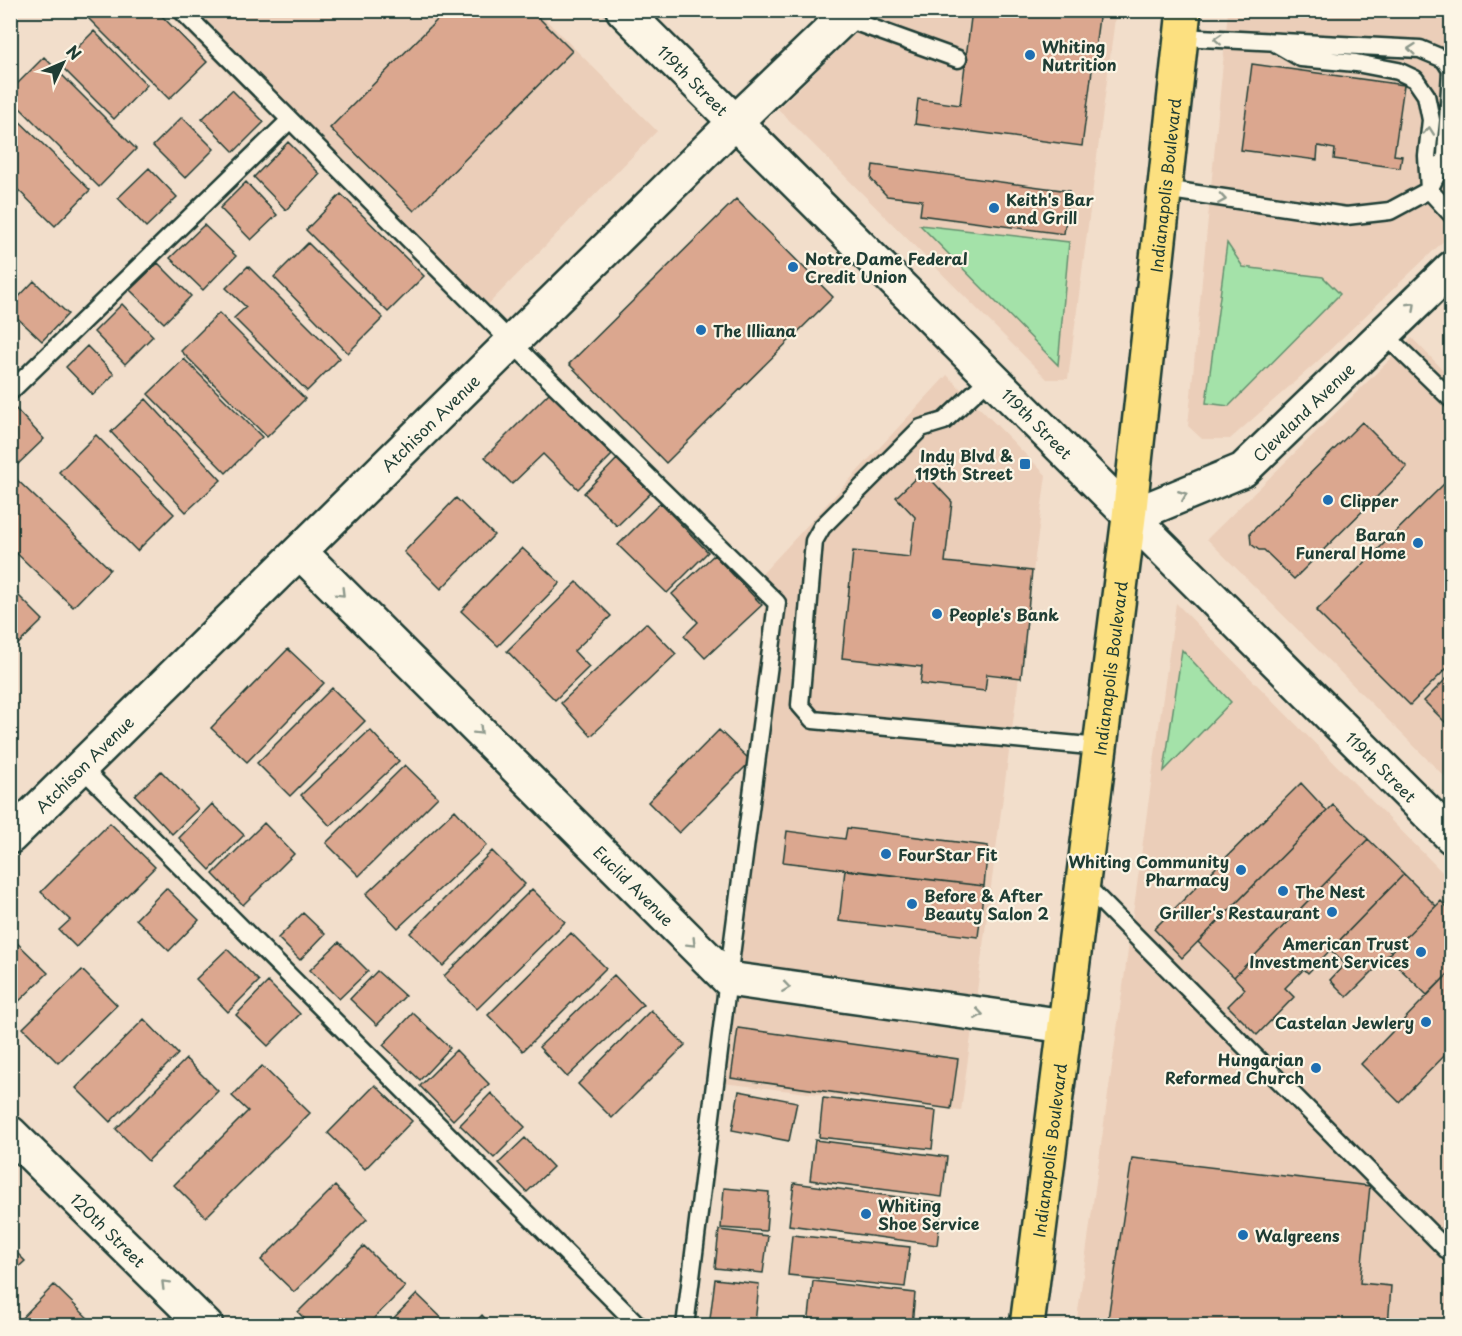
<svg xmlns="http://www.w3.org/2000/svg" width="1462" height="1336" viewBox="0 0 1462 1336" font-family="'Playpen Sans',sans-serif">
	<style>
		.built { fill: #ebceb9 }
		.green { fill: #a4e2a9; stroke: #62906e; stroke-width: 1.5 }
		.building { fill: #dba78f; stroke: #1f3d34; stroke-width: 1.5 }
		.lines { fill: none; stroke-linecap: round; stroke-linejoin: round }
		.service-casing { stroke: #1f3d34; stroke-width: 21 }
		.minor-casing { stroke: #1f3d34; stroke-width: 38 }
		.tertiary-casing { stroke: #1f3d34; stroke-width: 38 }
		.primary-casing { stroke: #1f3d34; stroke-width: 38 }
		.service { stroke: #fcf5e5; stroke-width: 16 }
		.minor { stroke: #fcf5e5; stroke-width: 33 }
		.tertiary { stroke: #fcf5e5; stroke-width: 33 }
		.primary { stroke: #fce080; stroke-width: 33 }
		.oneway { stroke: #8e998c }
		.poi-dot { fill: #1f6fb2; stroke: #fcf5e5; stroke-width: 2 }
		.labels { text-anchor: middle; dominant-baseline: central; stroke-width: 4.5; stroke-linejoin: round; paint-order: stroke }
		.poi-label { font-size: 16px; font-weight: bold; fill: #1f3d34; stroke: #fcf5e5; text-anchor: start }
		.street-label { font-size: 16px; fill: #1f3d34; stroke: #fcf5e5 }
	</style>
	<rect width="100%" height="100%" fill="#f2decb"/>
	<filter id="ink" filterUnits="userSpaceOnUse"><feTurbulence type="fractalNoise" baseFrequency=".0167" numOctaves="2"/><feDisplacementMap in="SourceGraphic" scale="12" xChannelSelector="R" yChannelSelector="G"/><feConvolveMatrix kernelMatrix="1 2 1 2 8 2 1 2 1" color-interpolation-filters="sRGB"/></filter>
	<g filter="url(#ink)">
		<path class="built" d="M 165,11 L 537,11 L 657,131 L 475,318 Z
			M 878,11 L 1116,11 L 1068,379 L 1047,379 L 778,109 Z
			M 1228,11 L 1451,11 L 1451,234 L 1317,362 L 1230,439 L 1202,439 L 1188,426 Z
			M 1412,338 L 1451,378 L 1451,783 L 1207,539 Z
			M 947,375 L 1046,475 L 961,1111 L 706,1081 L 765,605 L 748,589 Z
			M 1176,603 L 1451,881 L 1451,1325 L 1076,1326 Z"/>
		<path class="green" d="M 920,225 L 1069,242 L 1058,365 Z
			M 1227,243 L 1243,267 L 1323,277 L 1340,294 L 1229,406 L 1206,403 Z
			M 1182,650 L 1231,702 L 1164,771 Z"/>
		<path class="building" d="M 94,10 L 156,10 L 207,62 L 169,99 L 87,17 Z
			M 447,10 L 531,10 L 572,51 L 414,211 L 330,128 Z
			M 972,10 L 1100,10 L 1082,146 L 915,124 L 918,99 L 960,105 Z
			M 94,31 L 147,85 L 114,119 L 60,65 Z
			M 44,57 L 136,149 L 99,187 L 10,98 L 10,91 Z
			M 1252,64 L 1404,85 L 1394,155 L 1402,156 L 1400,168 L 1334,159 L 1335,149 L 1318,146 L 1317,160 L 1241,150 Z
			M 232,90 L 264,122 L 234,152 L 202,119 Z
			M 11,113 L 90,190 L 55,226 L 10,182 Z
			M 182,117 L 214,149 L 185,178 L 153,146 Z
			M 288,142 L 320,174 L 286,210 L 254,177 Z
			M 873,165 L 1069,191 L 1064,234 L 920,215 L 922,200 L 887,196 L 871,179 Z
			M 149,168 L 177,197 L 146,227 L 118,198 Z
			M 246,182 L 277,215 L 251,240 L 220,208 Z
			M 341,194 L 424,276 L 388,312 L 306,230 Z
			M 736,199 L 833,297 L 666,463 L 569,364 Z
			M 204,225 L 236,256 L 203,290 L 170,258 Z
			M 308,243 L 383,318 L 348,353 L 274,277 Z
			M 158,263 L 191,296 L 164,323 L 130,290 Z
			M 248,266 L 340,358 L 307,391 L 234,318 L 246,307 L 226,288 Z
			M 34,281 L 68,314 L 42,341 L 10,311 L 10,306 Z
			M 122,304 L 153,336 L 125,364 L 94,332 Z
			M 219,313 L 305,399 L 267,437 L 181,351 Z
			M 87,346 L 114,374 L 93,395 L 66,367 Z
			M 184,359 L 262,437 L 226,473 L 148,394 Z
			M 550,392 L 612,455 L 578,489 L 543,454 L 512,484 L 485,457 Z
			M 146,399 L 221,480 L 186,512 L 111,432 Z
			M 13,406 L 44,439 L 15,467 L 10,462 L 10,409 Z
			M 1362,422 L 1407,467 L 1294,579 L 1264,550 L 1259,550 L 1251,544 L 1250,533 Z
			M 96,435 L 174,514 L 137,551 L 59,472 Z
			M 617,459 L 651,493 L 617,526 L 584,493 Z
			M 923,471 L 952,502 L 945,562 L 1032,571 L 1021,678 L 987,674 L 985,691 L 920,684 L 922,667 L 842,658 L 853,551 L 910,557 L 915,517 L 896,497 Z
			M 10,473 L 110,569 L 73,607 L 10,547 Z
			M 1452,476 L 1452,663 L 1410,705 L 1316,611 Z
			M 456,498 L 494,535 L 441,589 L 404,552 Z
			M 660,503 L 708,552 L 667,593 L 618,545 Z
			M 522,548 L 560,583 L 498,646 L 461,611 Z
			M 714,555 L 762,605 L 705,658 L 684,636 L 698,622 L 672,594 Z
			M 577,582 L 611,616 L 574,651 L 589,667 L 555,700 L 507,651 Z
			M 10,587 L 43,620 L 10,652 Z
			M 646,623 L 676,654 L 591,736 L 561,703 Z
			M 288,649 L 324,683 L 247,762 L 211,728 Z
			M 1452,673 L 1452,729 L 1424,701 Z
			M 332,688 L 365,721 L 290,796 L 257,763 Z
			M 370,730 L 399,761 L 330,826 L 301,795 Z
			M 719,730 L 751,761 L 679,833 L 648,802 Z
			M 405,765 L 438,797 L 359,876 L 326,843 Z
			M 161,771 L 198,809 L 172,834 L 135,795 Z
			M 1301,783 L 1327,811 L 1182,958 L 1154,929 Z
			M 212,804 L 244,835 L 210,870 L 179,838 Z
			M 1333,805 L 1368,839 L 1234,977 L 1198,942 Z
			M 455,810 L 487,845 L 398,928 L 366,894 Z
			M 110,823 L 155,867 L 76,947 L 59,930 L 70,920 L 41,892 Z
			M 264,823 L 294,854 L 243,905 L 213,874 Z
			M 847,828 L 988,846 L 984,886 L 783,862 L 787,831 L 845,839 Z
			M 1368,839 L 1404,874 L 1308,973 L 1304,969 L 1285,988 L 1294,997 L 1257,1035 L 1228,1006 L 1245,989 L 1234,977 Z
			M 492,851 L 525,884 L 443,966 L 410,933 Z
			M 845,870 L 984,886 L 978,937 L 839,921 Z
			M 1404,874 L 1436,906 L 1395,948 L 1389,941 L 1385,946 L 1392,952 L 1347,997 L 1330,980 L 1345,964 L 1330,950 Z
			M 166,888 L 199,920 L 169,951 L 136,919 Z
			M 532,889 L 565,922 L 477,1009 L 444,976 Z
			M 1441,901 L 1452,912 L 1452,970 L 1427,995 L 1387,956 Z
			M 303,913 L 325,934 L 300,960 L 278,938 Z
			M 571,933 L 606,968 L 523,1051 L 488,1015 Z
			M 10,936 L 48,973 L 10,1010 Z
			M 339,942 L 368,971 L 339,999 L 310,970 Z
			M 227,949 L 259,981 L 228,1012 L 196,979 Z
			M 82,970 L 117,1005 L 58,1063 L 23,1028 Z
			M 1452,970 L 1452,1048 L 1399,1102 L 1361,1064 Z
			M 377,971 L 405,996 L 377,1025 L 350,999 Z
			M 614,975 L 643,1005 L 567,1077 L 539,1047 Z
			M 268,982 L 300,1014 L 268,1046 L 236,1015 Z
			M 651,1010 L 685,1045 L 612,1118 L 578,1084 Z
			M 413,1013 L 450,1048 L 420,1080 L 383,1045 Z
			M 144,1019 L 178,1054 L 110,1122 L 76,1088 Z
			M 738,1028 L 958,1059 L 951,1109 L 731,1078 Z
			M 456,1050 L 489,1084 L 453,1120 L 420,1086 Z
			M 186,1059 L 218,1091 L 148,1161 L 116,1129 Z
			M 262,1066 L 310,1113 L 206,1217 L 174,1185 L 248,1111 L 232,1096 Z
			M 375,1085 L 412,1121 L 365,1169 L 328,1133 Z
			M 739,1091 L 797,1102 L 789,1141 L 732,1130 Z
			M 491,1093 L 525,1127 L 494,1158 L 460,1125 Z
			M 823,1098 L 936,1111 L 932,1149 L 819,1137 Z
			M 525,1138 L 553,1167 L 527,1192 L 499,1163 Z
			M 815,1140 L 947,1157 L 942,1197 L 810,1180 Z
			M 1132,1158 L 1370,1186 L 1360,1283 L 1391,1286 L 1388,1326 L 1107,1326 Z
			M 794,1183 L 942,1203 L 937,1245 L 789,1225 Z
			M 335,1186 L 367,1219 L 294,1292 L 261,1260 Z
			M 724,1188 L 769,1192 L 766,1231 L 721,1228 Z
			M 719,1230 L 768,1236 L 763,1273 L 715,1268 Z
			M 792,1235 L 910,1247 L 905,1287 L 788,1275 Z
			M 10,1246 L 25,1261 L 10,1275 Z
			M 364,1246 L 405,1287 L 366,1326 L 311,1326 L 298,1312 Z
			M 715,1279 L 759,1284 L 755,1324 L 710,1319 Z
			M 813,1281 L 915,1293 L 912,1325 L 894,1323 L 893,1326 L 808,1326 Z
			M 54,1285 L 93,1323 L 91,1326 L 14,1326 Z
			M 417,1294 L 450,1326 L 386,1326 Z
			M 482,1315 L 492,1326 L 471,1326 Z"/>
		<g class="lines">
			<defs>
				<path id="service" d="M 181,10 L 512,343 L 777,603 L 728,979 L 685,1326
					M 844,18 L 958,59
					M 1275,43 L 1301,58 L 1356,63 L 1398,71 L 1415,79 L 1426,95 L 1431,120 L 1427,156 L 1429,190 L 1452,215
					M 1164,189 L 1346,216 L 1390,211 L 1429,190 L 1446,156 L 1451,70 L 1444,59 L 1420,49 L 1181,37
					M 1384,334 L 1452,400
					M 990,378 L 944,421 L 921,428 L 822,527 L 814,541 L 800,705 L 813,720 L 1100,747
					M 10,392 L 290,120
					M 81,767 L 639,1326
					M 1083,883 L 1452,1255"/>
				<g id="minor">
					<path id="s1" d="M 1129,517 L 1243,470 L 1452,268"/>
					<path id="s2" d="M 300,552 L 728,979 L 1065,1026"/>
					<path id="s3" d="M 10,837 L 735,122 L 852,10"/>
					<path id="s4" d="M 10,1133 L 206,1326"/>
				</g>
				<g id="tertiary">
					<path id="s5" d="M 623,10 L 1452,837"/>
				</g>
				<g id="primary">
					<path id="s6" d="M 1027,1326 L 1129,517 L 1184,10"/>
				</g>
			</defs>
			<use href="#service" class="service-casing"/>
			<use href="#minor" class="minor-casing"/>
			<use href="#tertiary" class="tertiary-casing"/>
			<use href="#primary" class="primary-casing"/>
			<use href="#service" class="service"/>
			<use href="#minor" class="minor"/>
			<use href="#tertiary" class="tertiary"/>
			<use href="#primary" class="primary"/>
		</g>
		<defs><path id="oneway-chevron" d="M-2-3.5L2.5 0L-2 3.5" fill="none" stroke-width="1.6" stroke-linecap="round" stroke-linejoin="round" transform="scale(1.5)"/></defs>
		<g class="oneway">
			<use href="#oneway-chevron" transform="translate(1218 39) rotate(-177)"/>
			<use href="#oneway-chevron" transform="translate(1412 49) rotate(-174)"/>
			<use href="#oneway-chevron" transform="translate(1429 131) rotate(-84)"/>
			<use href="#oneway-chevron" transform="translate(1222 199) rotate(9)"/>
			<use href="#oneway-chevron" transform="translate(1412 306) rotate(-44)"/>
			<use href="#oneway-chevron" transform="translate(1183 495) rotate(-22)"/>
			<use href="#oneway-chevron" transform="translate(341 593) rotate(45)"/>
			<use href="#oneway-chevron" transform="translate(479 731) rotate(45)"/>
			<use href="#oneway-chevron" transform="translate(692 943) rotate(45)"/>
			<use href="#oneway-chevron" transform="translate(786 987) rotate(8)"/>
			<use href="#oneway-chevron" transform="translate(979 1014) rotate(8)"/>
			<use href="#oneway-chevron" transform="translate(165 1284) rotate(-135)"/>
		</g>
	</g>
	<g class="poi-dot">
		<circle cx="1030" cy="55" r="6"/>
		<circle cx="994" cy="208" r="6"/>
		<circle cx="793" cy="267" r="6"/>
		<circle cx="701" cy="330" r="6"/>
		<rect x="1019" y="458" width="12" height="12" rx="3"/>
		<circle cx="1328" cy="500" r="6"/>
		<circle cx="1418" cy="543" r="6"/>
		<circle cx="937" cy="614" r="6"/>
		<circle cx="886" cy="854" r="6"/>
		<circle cx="1241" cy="870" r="6"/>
		<circle cx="1283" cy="891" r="6"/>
		<circle cx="912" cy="904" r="6"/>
		<circle cx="1332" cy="912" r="6"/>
		<circle cx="1421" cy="952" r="6"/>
		<circle cx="1426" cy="1022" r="6"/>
		<circle cx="1316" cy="1068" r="6"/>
		<circle cx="866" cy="1214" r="6"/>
		<circle cx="1243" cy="1235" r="6"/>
	</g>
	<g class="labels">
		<g class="poi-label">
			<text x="1042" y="46">Whiting<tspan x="1042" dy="18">Nutrition</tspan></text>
			<text x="1006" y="199">Keith's Bar<tspan x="1006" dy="18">and Grill</tspan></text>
			<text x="805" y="258">Notre Dame Federal<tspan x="805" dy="18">Credit Union</tspan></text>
			<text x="713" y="330">The Illiana</text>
			<text x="1013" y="455" text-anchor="end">Indy Blvd &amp;<tspan x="1013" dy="18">119th Street</tspan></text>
			<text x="1340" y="500">Clipper</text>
			<text x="1406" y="534" text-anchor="end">Baran<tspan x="1406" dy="18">Funeral Home</tspan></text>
			<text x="949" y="614">People's Bank</text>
			<text x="898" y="854">FourStar Fit</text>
			<text x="1229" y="861" text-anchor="end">Whiting Community<tspan x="1229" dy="18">Pharmacy</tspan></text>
			<text x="1295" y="891">The Nest</text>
			<text x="924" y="895">Before &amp; After<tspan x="924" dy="18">Beauty Salon 2</tspan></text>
			<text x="1320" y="912" text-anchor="end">Griller's Restaurant</text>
			<text x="1409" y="943" text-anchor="end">American Trust<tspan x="1409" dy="18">Investment Services</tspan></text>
			<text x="1414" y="1022" text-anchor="end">Castelan Jewlery</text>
			<text x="1304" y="1059" text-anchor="end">Hungarian<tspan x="1304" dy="18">Reformed Church</tspan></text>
			<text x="878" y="1205">Whiting<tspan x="878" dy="18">Shoe Service</tspan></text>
			<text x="1255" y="1235">Walgreens</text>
		</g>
		<g class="street-label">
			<text stroke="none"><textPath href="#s5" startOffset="99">119th Street</textPath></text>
			<text stroke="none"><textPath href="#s6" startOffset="1149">Indianapolis Boulevard</textPath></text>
			<text stroke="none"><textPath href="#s1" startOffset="207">Cleveland Avenue</textPath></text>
			<text stroke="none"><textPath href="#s3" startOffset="590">Atchison Avenue</textPath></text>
			<text stroke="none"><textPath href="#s5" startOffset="585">119th Street</textPath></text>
			<text stroke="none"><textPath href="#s6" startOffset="663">Indianapolis Boulevard</textPath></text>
			<text stroke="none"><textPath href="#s3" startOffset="104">Atchison Avenue</textPath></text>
			<text stroke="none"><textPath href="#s5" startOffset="1071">119th Street</textPath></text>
			<text stroke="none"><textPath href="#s2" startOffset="472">Euclid Avenue</textPath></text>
			<text stroke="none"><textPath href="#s6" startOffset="177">Indianapolis Boulevard</textPath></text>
			<text stroke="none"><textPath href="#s4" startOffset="138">120th Street</textPath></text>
		</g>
	</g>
	<rect width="1462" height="1336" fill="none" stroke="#fcf5e5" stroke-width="36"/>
	<rect x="18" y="18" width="1426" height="1300" fill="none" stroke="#1f3d34" stroke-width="2" filter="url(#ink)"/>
	<g transform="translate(63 63) rotate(46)" stroke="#fcf5e5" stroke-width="4.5" paint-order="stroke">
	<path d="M0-4.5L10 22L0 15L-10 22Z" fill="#1f3d34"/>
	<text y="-9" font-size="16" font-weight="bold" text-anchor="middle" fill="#1f3d34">N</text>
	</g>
</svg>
